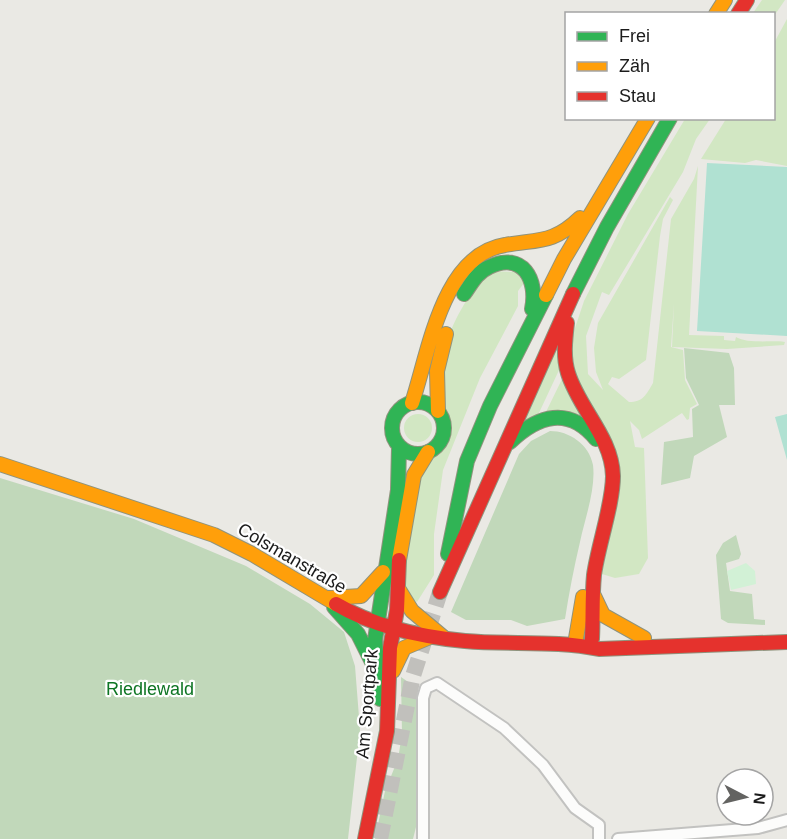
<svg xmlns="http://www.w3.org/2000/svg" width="787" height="839" viewBox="0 0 787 839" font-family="Helvetica,sans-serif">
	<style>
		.grass { fill: #d2e7c3 }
		.forest { fill: #c1d8ba }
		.park { fill: #d2f1d6 }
		.pitch { fill: #b0e1d2 }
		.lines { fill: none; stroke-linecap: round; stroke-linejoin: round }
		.primary-tunnel { stroke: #c1c0bc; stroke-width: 16; stroke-dasharray: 16 8; stroke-linecap: butt }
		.street-casing { stroke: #c2c2c0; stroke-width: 14 }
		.fast-casing { stroke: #8f937d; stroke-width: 16 }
		.slow-casing { stroke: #8f937d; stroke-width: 16 }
		.jam-casing { stroke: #8f937d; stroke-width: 16 }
		.street { stroke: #fcfcfb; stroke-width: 10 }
		.fast { stroke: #30b455; stroke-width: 14 }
		.slow { stroke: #ff9f0a; stroke-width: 14 }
		.jam { stroke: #e5322d; stroke-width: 14 }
		.labels { text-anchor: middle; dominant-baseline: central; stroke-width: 4.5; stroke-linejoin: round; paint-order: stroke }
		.street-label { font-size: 18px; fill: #1b1b1b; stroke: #fff }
		.park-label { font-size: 18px; fill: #0e7524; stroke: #fff }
	</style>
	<rect width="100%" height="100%" fill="#eae9e4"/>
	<path class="grass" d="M 762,0 L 785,0 L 774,16 L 774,14 L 753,13 Z
		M 787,19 L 787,166 L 756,160 L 745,163 L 701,159 L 726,119 L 774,118 L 774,43 Z
		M 685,119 L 710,119 L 696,139 L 683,172 L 609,295 L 602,292 L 586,336 L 588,374 L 603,390 L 596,372 L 594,348 L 598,323 L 670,197 L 673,200 L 663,219 L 660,236 L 646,360 L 619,379 L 612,377 L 608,384 L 629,402 C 643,402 646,395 653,383 L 671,219 L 694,179 L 698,166 L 689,335 L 724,336 L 724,340 L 735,341 L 736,337 C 747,344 770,340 785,342 L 784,345 L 727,349 L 672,347 L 674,303 L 671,347 L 683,350 L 685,380 L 697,404 L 690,408 L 689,419 L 687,420 L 682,413 L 642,439 L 639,430 L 630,421 L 635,447 L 644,448 L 648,558 L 639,574 L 615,578 L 602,574 L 619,486 L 577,382 L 570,343 L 584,301 L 628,214 Z
		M 487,271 L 516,272 L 524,283 L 518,291 L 518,306 L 480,378 L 443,470 L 434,534 L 434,575 L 417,602 C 410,597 406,593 404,585 C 398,564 413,482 426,465 C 434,455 445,450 449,437 C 453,424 445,414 445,402 C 445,386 443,368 445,352 C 450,322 470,294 487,271 Z
		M 556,350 L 560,368 L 538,415 L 522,422 Z
		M 563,377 L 589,424 L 545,414 Z
		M404 428a14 14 0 1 1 28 0a14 14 0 1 1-28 0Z"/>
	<path class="forest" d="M 684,348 L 729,353 L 734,368 L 735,405 L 719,405 L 727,437 L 694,456 L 690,478 L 661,485 L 664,442 L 693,437 L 692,409 L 699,405 L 686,378 Z
		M 550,431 C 569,431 589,444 593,465 C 596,489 585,518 580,542 C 574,567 569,593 565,619 L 527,626 L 511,620 L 466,620 L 451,612 L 519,454 L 531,441 Z
		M 0,478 L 134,519 L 246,566 L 310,604 L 344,632 L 355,666 L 360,730 L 348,839 L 0,839 Z
		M 736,535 L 741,554 L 739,559 L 726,563 L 730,591 L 752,594 L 754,619 L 765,620 L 765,625 L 728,623 L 721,619 L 716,555 L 723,543 Z
		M 401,677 L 417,688 L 418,819 L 413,839 L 375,839 L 385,791 L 398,759 L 402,734 Z"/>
	<path class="park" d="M 746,563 L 755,571 L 756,584 L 731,590 L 727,571 Z"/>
	<path class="pitch" d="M 707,163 L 787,167 L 787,336 L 697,331 Z
		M 787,414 L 787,460 L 775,417 Z"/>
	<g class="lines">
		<path class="primary-tunnel" d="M 380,839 L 413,676 L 440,592"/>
		<defs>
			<path id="street" d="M 423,839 L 423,698 L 426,688 L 437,683 L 504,728 L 543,765 L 575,808 L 599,825 L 599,839
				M 618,839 L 758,828 L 787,820"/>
			<path id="fast" d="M 464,294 C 471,284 477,272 489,267 C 523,251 538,280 532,309
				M 573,294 L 607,227 L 670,118
				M392 428a26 26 0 1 1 52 0a26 26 0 1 1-52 0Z
				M 510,442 C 538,415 569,406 596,439
				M 448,554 L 467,461 L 490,406 L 546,295
				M 334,607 L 358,634 L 373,664
				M 380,699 L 375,640 L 398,490 L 399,447"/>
			<path id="slow" d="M 716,14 L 725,0
				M 546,295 L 564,259 L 648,118
				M 412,403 C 429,352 442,255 505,245 C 538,239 553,244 580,218
				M 438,411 L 437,371 L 446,334
				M 0,464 L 214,535 L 252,554 L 336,604
				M 399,560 L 414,475 L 428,452
				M 399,590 L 412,611 L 443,637
				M 594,596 L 603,615 L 644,638
				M 329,598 L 361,596 L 383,572
				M 575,644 L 583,597
				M 393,671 L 404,648 L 430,637"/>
			<path id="jam" d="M 738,14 L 747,0
				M 567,323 C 565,340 563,357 568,373 C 579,409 612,437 613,476 C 613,504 598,546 594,575 C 592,596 593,618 592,639
				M 440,592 L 573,294
				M 336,604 C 373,626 422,637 465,641 C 510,645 555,640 599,649 L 787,642
				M 365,839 L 387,731 L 390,648 L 397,610 L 399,560"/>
		</defs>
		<use href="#street" class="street-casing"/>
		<use href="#fast" class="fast-casing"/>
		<use href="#slow" class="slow-casing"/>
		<use href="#jam" class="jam-casing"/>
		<use href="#street" class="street"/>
		<use href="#fast" class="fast"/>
		<use href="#slow" class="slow"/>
		<use href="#jam" class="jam"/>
	</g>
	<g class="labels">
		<g class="street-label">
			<text transform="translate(292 558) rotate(30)">Colsmanstraße</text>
			<text transform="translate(367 704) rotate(-85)">Am Sportpark</text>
		</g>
		<g class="park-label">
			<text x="150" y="689">Riedlewald</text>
		</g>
	</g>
	<rect x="565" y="12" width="210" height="108" fill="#ffffff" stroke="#a4a4a4" stroke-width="1.5"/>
	<rect x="577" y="32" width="30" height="9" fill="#30b455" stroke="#a4a4a4" stroke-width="1.5"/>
	<text x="619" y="42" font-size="18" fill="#1b1b1b">Frei</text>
	<rect x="577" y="62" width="30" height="9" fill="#ff9f0a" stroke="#a4a4a4" stroke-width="1.5"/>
	<text x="619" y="72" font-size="18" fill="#1b1b1b">Zäh</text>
	<rect x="577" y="92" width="30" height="9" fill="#e5322d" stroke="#a4a4a4" stroke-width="1.5"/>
	<text x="619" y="102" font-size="18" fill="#1b1b1b">Stau</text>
	<g transform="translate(745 797) rotate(97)"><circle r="28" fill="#ffffff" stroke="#a4a4a4" stroke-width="1.5"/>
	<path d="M0-4.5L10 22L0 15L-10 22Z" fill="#636361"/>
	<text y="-9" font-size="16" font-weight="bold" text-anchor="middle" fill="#1b1b1b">N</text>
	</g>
</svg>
